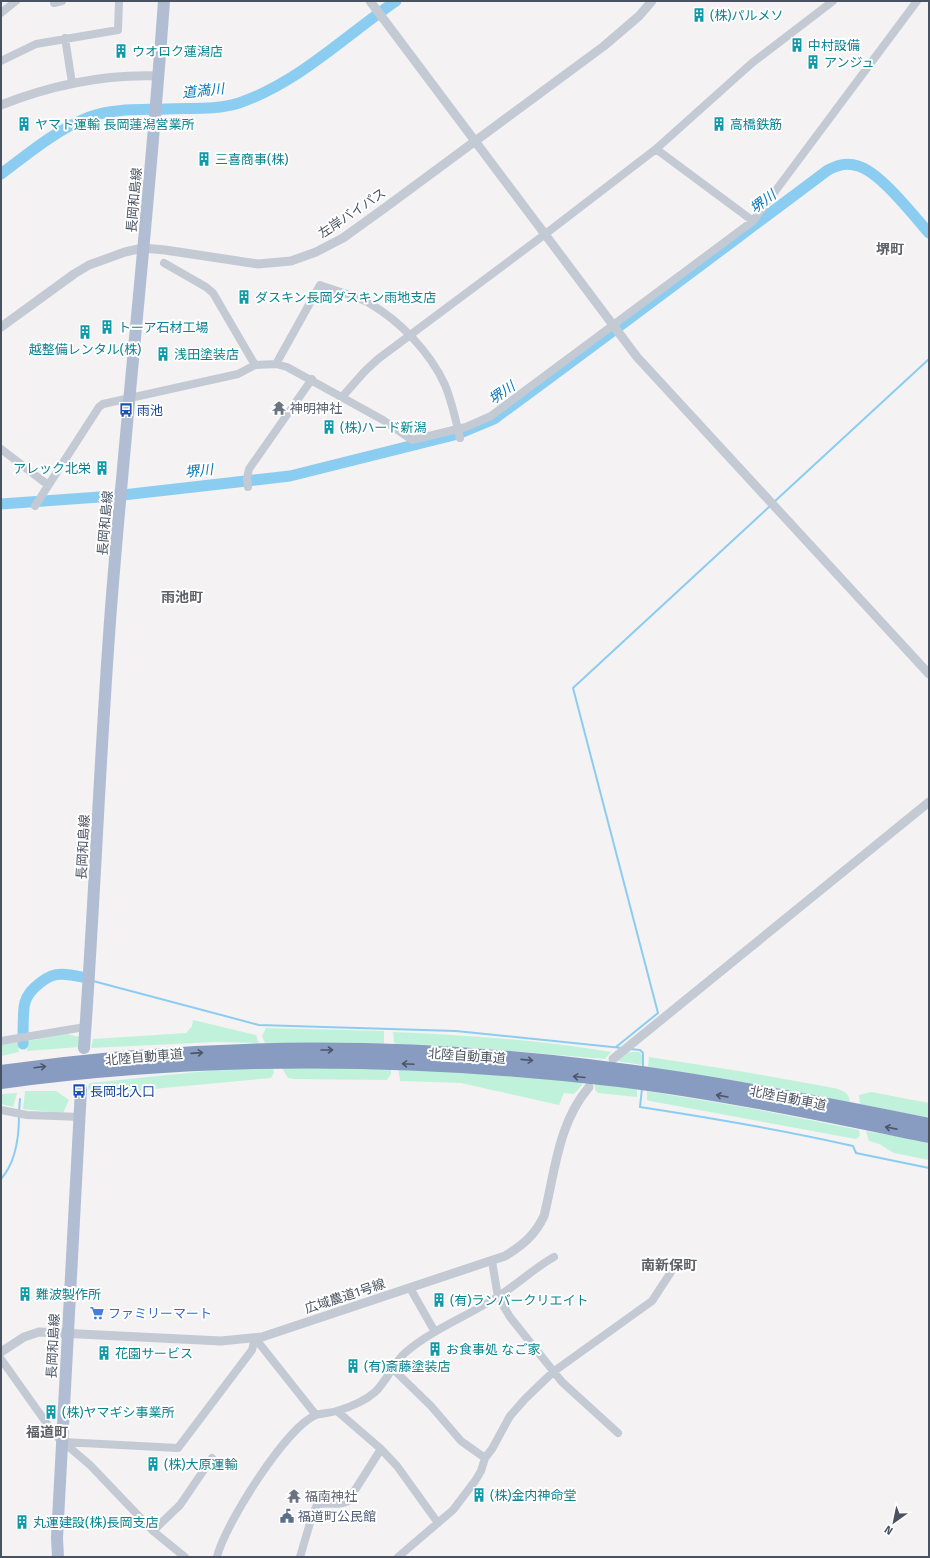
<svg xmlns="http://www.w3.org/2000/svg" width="930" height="1558" viewBox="0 0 930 1558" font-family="'Fira Sans','Noto Sans JP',sans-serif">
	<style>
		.green { fill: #c0f2db }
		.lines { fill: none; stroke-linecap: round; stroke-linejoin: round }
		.stream { stroke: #8bcdf1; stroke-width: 2 }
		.river { stroke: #8bcdf1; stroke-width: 11 }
		.minor { stroke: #c3cad4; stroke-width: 8 }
		.tertiary { stroke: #c3cad4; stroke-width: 9 }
		.primary { stroke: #b1bdd2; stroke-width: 12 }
		.motorway { stroke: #889cc2; stroke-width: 14 }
		.oneway { stroke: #4c5666 }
		.labels { text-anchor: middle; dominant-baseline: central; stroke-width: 4; stroke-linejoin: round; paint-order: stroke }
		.culture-label { font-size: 13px; fill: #0d838f; stroke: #fff; text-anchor: start }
		.street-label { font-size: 13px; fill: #495261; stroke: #fff }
		.worship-label { font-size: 13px; fill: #5b616d; stroke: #fff; text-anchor: start }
		.transit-label { font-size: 13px; fill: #164399; stroke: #fff; text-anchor: start }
		.shop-label { font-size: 13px; fill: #366cbe; stroke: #fff; text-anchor: start }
		.service-label { font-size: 13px; fill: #4e5e75; stroke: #fff; text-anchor: start }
		.water-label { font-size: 14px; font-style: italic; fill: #0578b8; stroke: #fff }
		.neighbourhood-label { font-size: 14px; font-weight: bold; fill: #5e6168; stroke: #fff }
	</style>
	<rect width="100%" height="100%" fill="#f4f2f2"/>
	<path class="green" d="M 193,1020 L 256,1035 L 259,1043 L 216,1042 L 91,1048 L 93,1039 L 186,1033 L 192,1026 Z
		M 266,1028 L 384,1031 L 384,1044 L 265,1043 L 262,1036 Z
		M 393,1032 C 466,1035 539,1040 611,1052 L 605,1059 L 488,1049 L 400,1045 L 394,1043 Z
		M 67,1034 L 80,1037 L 80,1047 L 27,1051 L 28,1041 Z
		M 12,1043 L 18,1043 L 19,1052 L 1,1056 L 1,1045 Z
		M 631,1052 L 639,1052 L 642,1055 L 642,1065 L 617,1061 L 625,1053 Z
		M 649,1057 L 739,1071 L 834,1088 C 844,1091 849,1092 850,1103 L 766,1086 L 648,1067 Z
		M 280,1065 L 391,1069 L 391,1074 L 387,1080 L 294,1079 L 288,1078 Z
		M 254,1066 L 273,1068 L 274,1073 L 271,1078 L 163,1088 L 89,1098 L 88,1086 L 90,1083 Z
		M 398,1067 L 577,1081 L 583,1084 L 574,1094 L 564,1093 L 559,1105 L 461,1083 L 400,1081 Z
		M 595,1084 L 637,1088 L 637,1097 L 598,1093 L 595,1090 Z
		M 25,1091 L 56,1091 L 69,1100 L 63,1113 L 23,1109 Z
		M 647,1091 L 749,1108 L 859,1130 L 860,1136 L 856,1139 L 650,1101 L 647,1100 Z
		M 871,1092 L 929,1103 L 929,1118 L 860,1104 L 859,1095 Z
		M 17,1093 L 13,1107 L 1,1104 L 1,1094 Z
		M 866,1131 L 929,1142 L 929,1160 L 894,1153 L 879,1144 L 869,1141 Z"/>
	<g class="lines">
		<path class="stream" d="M 774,502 L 929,359
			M 93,981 L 259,1025 L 456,1031 L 622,1048
			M 616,1047 L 658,1013 L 573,688 L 770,506
			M 630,1049 L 640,1050 L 643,1053 L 643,1068
			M 642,1088 L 640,1107 C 712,1118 782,1130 853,1146 L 856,1153 L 929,1168
			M 19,1112 L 20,1099
			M 1,1179 C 16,1162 19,1138 19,1116"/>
		<path class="river" d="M 1,174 C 29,153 56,130 89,117 C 113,108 143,110 167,109 C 191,108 217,110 239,103 C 298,83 345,36 396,1
			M 1,504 L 114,496 L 290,476 L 458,434 L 494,419 C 606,337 717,253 828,170 C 838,165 847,162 858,166 C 880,172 913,215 929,233
			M 23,1044 C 23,1032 23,1019 24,1007 C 25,999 29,993 34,988 C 51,972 60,972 82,977"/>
		<path class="minor" d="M 54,1 L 54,3 L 62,1
			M 1,13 L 16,1
			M 65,38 L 72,83
			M 1,61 L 36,44 L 118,30 L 119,1
			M 656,149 L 753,221
			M 164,263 L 206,287 L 213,293 L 255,365
			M 276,364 L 320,285 C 336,291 353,295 369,303 C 400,321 430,352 445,385 C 452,402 456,421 460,438
			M 342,397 L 365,371 L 378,359 L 544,235 L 656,149 L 752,63 L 833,1
			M 1,449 L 48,485
			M 248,487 L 247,478 L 249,469 L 312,379
			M 35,506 L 99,407 L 103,404 L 238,374 L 255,365 L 276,364 L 287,367 L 383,420 L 412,440 L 466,427 L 491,416 L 753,221 L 917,1
			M 1,1041 L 85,1027
			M 1,1110 L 27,1115 L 81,1117
			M 492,1261 L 498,1297 L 510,1317 L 562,1382 L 618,1433
			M 410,1288 L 435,1332
			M 1,1359 L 55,1435 L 90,1465 L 153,1531 L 185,1557
			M 393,1369 L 431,1406 L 461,1441 L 485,1458
			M 337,1411 L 381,1449 L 397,1466 L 438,1523
			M 63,1442 L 178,1448 L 252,1350 L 255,1338 L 316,1415
			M 153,1531 L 180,1505 L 212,1458
			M 217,1557 C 224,1526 286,1427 316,1415 C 323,1413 330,1413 337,1411 C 350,1407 365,1401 375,1392 C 387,1381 393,1363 406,1352 C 433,1329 468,1316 497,1297 C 517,1285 534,1268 554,1257
			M 300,1557 L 312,1516 L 317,1505 C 327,1501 338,1507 348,1501 L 381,1449
			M 398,1557 L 453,1510 L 475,1481 L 481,1471 L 485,1458 L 492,1449 L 510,1416 L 525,1399 L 553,1372 L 652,1301 L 671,1272"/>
		<path class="tertiary" d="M 370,1 L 637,357 L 929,674
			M 1,105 C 52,85 103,74 158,76
			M 1,327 L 74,274 L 89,265 L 125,252 L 143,248 L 165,250 L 258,264 L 291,261 L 316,252 L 343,238 L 386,207 L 604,46 L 639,16 L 652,1
			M 613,1059 L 929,802
			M 1,1352 L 24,1337 L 39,1332 L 221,1341 L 262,1337 L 505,1256 C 523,1245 535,1235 544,1216 C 555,1172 558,1123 589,1087"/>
		<path class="primary" d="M 84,1048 C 95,898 100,746 112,595 C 128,397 150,199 164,1
			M 58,1557 L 57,1538 L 81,1089"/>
		<path class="motorway" d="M 1,1072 C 224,1040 452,1043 675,1078 C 760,1091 845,1108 929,1125
			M 1,1082 C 206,1054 414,1056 619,1080 C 723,1093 826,1115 929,1136"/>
	</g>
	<defs><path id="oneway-shaft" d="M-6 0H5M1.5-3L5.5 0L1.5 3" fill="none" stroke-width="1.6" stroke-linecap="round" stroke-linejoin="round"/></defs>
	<g class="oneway">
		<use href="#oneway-shaft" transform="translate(327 1050)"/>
		<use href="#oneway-shaft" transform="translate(197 1053) rotate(-4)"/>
		<use href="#oneway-shaft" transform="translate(527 1060) rotate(6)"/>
		<use href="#oneway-shaft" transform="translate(408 1064) rotate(-177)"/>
		<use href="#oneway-shaft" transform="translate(40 1067) rotate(-7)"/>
		<use href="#oneway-shaft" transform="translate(579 1077) rotate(-175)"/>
		<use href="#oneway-shaft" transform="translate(722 1096) rotate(-170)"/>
		<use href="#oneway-shaft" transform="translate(891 1128) rotate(-169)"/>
	</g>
	<defs>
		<symbol id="building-bare" viewBox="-9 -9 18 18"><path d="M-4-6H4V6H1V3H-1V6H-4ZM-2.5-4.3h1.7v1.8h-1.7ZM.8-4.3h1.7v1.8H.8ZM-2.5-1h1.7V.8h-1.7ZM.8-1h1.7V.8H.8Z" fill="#0f9aa8" stroke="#fff" stroke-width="2.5" paint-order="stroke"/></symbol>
		<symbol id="temple-bare" viewBox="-9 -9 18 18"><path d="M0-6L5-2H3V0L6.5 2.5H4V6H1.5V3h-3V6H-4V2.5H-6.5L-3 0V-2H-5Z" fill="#6b7280" stroke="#fff" stroke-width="2.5" paint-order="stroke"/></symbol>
		<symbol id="bus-bare" viewBox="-9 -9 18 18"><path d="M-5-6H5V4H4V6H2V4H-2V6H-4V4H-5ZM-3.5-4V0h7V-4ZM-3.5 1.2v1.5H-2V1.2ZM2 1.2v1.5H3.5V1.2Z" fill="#1a4fb4" stroke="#fff" stroke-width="2.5" paint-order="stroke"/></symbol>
		<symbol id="supermarket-bare" viewBox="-9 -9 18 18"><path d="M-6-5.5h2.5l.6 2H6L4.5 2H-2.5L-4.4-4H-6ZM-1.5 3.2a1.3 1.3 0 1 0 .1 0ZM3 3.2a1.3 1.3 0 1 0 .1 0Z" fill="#3f7fe0" stroke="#fff" stroke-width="2.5" paint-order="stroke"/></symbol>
		<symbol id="civic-bare" viewBox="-9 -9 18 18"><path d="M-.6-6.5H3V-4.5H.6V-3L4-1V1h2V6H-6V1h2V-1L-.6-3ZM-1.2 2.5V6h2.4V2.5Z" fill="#5c6f8a" stroke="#fff" stroke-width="2.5" paint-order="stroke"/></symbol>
	</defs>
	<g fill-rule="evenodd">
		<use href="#building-bare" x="689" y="5" width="20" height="20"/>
		<use href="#building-bare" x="787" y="35" width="20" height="20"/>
		<use href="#building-bare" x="111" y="41" width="20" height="20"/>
		<use href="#building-bare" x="803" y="52" width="20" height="20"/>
		<use href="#building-bare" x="14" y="114" width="20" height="20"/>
		<use href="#building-bare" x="709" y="114" width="20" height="20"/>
		<use href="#building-bare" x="194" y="149" width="20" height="20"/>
		<use href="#building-bare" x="234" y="287" width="20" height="20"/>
		<use href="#building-bare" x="97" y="317" width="20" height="20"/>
		<use href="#building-bare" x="75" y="322" width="20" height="20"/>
		<use href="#building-bare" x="153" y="344" width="20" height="20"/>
		<use href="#temple-bare" x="269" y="398" width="20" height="20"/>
		<use href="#bus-bare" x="116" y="400" width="20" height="20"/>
		<use href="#building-bare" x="319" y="417" width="20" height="20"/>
		<use href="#building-bare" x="92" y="458" width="20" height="20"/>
		<use href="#bus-bare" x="69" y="1081" width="20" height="20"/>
		<use href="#building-bare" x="15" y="1284" width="20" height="20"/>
		<use href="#building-bare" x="429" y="1290" width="20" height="20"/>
		<use href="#supermarket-bare" x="87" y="1303" width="20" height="20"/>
		<use href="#building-bare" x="425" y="1339" width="20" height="20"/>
		<use href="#building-bare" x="94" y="1343" width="20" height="20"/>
		<use href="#building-bare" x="343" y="1356" width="20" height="20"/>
		<use href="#building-bare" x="41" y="1402" width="20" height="20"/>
		<use href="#building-bare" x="143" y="1454" width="20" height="20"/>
		<use href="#building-bare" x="469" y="1485" width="20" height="20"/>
		<use href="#temple-bare" x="284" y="1486" width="20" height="20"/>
		<use href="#civic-bare" x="277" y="1506" width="20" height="20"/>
		<use href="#building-bare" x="12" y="1512" width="20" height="20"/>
	</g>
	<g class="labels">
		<g class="culture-label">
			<text x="710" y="15">(株)パルメソ</text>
			<text x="808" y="45">中村設備</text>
			<text x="132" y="51">ウオロク蓮潟店</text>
			<text x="824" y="62">アンジュ</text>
			<text x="35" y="124">ヤマト運輸 長岡蓮潟営業所</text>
			<text x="730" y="124">高橋鉄筋</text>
			<text x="215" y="159">三喜商事(株)</text>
			<text x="255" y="297">ダスキン長岡ダスキン雨地支店</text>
			<text x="118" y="327">トーア石材工場</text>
			<text x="85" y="349" text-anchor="middle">越整備レンタル(株)</text>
			<text x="174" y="354">浅田塗装店</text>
			<text x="340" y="427">(株)ハード新潟</text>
			<text x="91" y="468" text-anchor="end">アレック北栄</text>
			<text x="36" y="1294">難波製作所</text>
			<text x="450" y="1300">(有)ランバークリエイト</text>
			<text x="446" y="1349">お食事処 なご家</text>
			<text x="115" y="1353">花園サービス</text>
			<text x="364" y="1366">(有)斎藤塗装店</text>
			<text x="62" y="1412">(株)ヤマギシ事業所</text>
			<text x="164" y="1464">(株)大原運輸</text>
			<text x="490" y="1495">(株)金内神命堂</text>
			<text x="33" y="1522">丸運建設(株)長岡支店</text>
		</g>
		<g class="street-label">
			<text transform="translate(134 200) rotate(-85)">長岡和島線</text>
			<text transform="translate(352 213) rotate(-34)">左岸バイパス</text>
			<text transform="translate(105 523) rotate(-85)">長岡和島線</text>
			<text transform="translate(83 847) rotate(-87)">長岡和島線</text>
			<text transform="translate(467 1056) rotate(4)">北陸自動車道</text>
			<text transform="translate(144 1057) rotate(-5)">北陸自動車道</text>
			<text transform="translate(788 1098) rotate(11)">北陸自動車道</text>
			<text transform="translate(345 1296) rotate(-18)">広域農道1号線</text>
			<text transform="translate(53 1346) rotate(-87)">長岡和島線</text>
		</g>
		<g class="worship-label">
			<text x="290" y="408">神明神社</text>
			<text x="305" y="1496">福南神社</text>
		</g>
		<g class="transit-label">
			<text x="137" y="410">雨池</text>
			<text x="90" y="1091">長岡北入口</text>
		</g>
		<g class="shop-label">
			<text x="108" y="1313">ファミリーマート</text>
		</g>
		<g class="service-label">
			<text x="298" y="1516">福道町公民館</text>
		</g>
		<g class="water-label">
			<text transform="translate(203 91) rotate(-6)">道満川</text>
			<text transform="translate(763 202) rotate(-37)">堺川</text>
			<text transform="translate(502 393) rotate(-35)">堺川</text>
			<text transform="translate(199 471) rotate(-6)">堺川</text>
		</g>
		<g class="neighbourhood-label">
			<text x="890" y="249">堺町</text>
			<text x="182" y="597">雨池町</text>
			<text x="669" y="1265">南新保町</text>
			<text x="47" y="1432">福道町</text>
		</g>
	</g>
	<rect width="930" height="1558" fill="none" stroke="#495261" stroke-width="4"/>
	<g transform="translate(894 1522) rotate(213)" stroke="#ffffff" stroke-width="3" paint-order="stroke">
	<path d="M0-3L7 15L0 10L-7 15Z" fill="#495261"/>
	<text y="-6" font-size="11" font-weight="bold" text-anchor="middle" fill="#495261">N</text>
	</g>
</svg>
